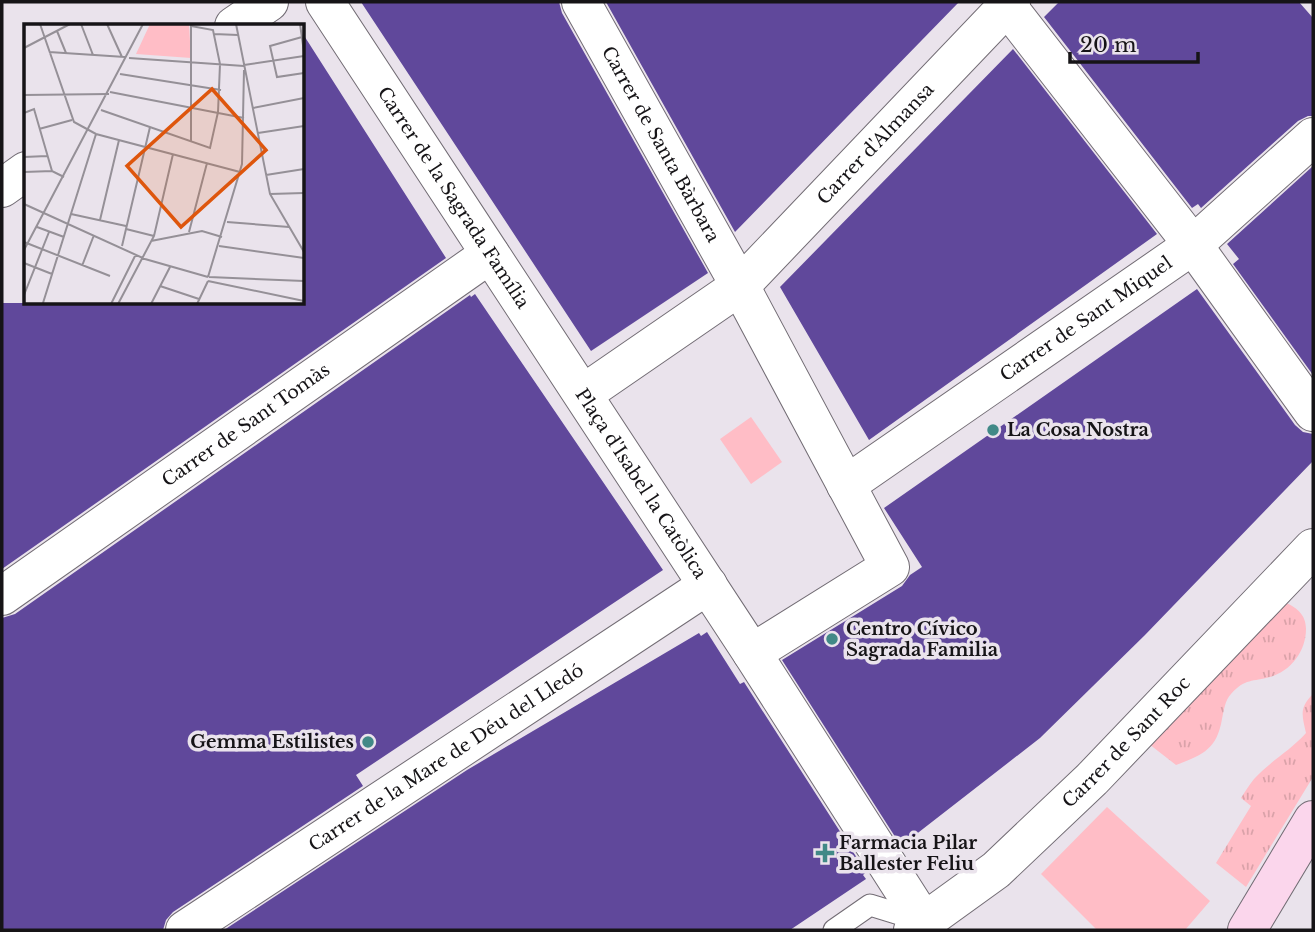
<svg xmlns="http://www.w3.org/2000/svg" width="1315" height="932" viewBox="0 0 1315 932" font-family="'Libre Baskerville',serif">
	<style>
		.grass { fill: url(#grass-tufts) }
		.park { fill: #ffbdc6 }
		.building { fill: #60489b }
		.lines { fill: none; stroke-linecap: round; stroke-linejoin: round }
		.lane-casing { stroke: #726c74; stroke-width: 23 }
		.street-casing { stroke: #726c74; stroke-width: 40 }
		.secondary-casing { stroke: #726c74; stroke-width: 40 }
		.lane { stroke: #fff; stroke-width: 21 }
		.street { stroke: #fff; stroke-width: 38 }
		.secondary { stroke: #fbd6ec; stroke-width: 38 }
		.poi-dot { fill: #418987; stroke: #eae3ec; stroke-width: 2.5 }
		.labels { text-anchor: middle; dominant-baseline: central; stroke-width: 7; stroke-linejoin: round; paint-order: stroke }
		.street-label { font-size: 18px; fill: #161417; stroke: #eae3ec }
		.poi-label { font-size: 18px; font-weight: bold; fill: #161417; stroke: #eae3ec; text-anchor: start }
		.inset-road { fill: none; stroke: #959097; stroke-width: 2 }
		.view { fill: #de560d; fill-opacity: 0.15; stroke: #de560d; stroke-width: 3.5 }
		.inset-edge { fill: none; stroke: #161417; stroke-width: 3.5 }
	</style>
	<defs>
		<pattern id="grass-tufts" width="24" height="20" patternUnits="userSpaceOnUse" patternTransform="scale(1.75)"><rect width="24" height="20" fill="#ffbdc6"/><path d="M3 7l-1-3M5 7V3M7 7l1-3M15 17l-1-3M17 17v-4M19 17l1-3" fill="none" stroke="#daa2a9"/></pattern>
	</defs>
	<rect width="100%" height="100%" fill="#eae3ec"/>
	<path class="grass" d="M 1284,602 C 1296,607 1306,614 1306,629 C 1306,651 1291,671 1270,677 C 1253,682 1245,678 1231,694 C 1225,700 1224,710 1222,719 C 1217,749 1203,755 1176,765 L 1149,744 Z
		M 1313,694 L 1313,777 L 1246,887 L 1216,863 L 1251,806 L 1241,798 C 1245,792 1249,785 1254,779 C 1269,762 1290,751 1306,733 C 1302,715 1299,708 1313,694 Z"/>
	<path class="park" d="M 751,417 L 782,462 L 751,484 L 720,439 Z
		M 1107,807 L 1210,901 L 1185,930 L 1097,930 L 1041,874 Z"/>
	<path class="building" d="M 361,2 L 559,2 L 562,13 L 708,273 L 591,351 Z
		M 606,2 L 959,2 L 735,232 Z
		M 1059,2 L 1299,2 L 1313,18 L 1313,116 L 1308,116 L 1298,121 L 1201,208 L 1198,204 L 1192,208 L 1044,17 Z
		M 303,34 L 446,258 L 2,569 L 2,303 L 303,303 Z
		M 1013,49 L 1157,234 L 869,440 L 780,287 Z
		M 1313,166 L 1313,375 L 1233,264 L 1239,259 L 1227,244 Z
		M 1197,289 L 1295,425 L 1303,432 L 1313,434 L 1313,461 L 1145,635 L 1040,738 L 901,846 L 782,660 L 902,586 L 910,575 L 922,567 L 884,508 Z
		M 475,294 L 663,570 L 356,775 L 363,786 L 173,912 L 166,920 L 163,930 L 2,930 L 2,618 L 15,614 L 470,295 L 471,297 Z
		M 707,632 L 740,684 L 744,682 L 866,872 L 863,875 L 866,879 L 790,930 L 224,930 L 467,770 L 699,633 L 701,636 Z"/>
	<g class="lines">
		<defs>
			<path id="lane" d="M 834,930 L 870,905 L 922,921"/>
			<g id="street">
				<path id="s1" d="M 325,2 L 752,653 L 924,922"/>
				<path id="s2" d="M 581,2 L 740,286 L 890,567 L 752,653"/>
				<path d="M 1004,2 L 1193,245 L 1313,412"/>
				<path d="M 234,26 L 269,2"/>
				<path d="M 2,188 L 26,171"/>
				<path id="s3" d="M 583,394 L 740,286 L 1011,2"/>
				<path id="s4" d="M 846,485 L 1193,245 L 1313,137"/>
				<path id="s5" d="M 2,596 L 490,254"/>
				<path id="s6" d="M 185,930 L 708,585"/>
				<path id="s7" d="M 913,930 L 996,870 L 1092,779 L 1313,548"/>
			</g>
			<path id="secondary" d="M 1247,930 L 1313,820"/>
		</defs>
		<use href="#lane" class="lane-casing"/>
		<use href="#street" class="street-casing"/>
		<use href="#secondary" class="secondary-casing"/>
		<use href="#lane" class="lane"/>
		<use href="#street" class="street"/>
		<use href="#secondary" class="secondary"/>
	</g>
	<g class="poi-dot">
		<circle cx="993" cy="430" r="7"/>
		<circle cx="832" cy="639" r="7"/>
		<circle cx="368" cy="742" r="7"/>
		<path d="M821.5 842.5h7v7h7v7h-7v7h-7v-7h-7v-7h7z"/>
	</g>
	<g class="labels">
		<g class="street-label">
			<text stroke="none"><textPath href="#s2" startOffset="163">Carrer de Santa Bàrbara</textPath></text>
			<text stroke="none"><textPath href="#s3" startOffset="387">Carrer d'Almansa</textPath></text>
			<text stroke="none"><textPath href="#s1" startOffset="234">Carrer de la Sagrada Família</textPath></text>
			<text stroke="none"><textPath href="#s4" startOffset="292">Carrer de Sant Miquel</textPath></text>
			<text stroke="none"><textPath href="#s5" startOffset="298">Carrer de Sant Tomàs</textPath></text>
			<text stroke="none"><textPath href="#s1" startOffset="576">Plaça d'Isabel la Catòlica</textPath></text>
			<text stroke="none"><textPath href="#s7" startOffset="285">Carrer de Sant Roc</textPath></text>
			<text stroke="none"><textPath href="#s6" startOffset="313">Carrer de la Mare de Déu del Lledó</textPath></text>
		</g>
		<g class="poi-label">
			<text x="1007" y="430">La Cosa Nostra</text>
			<text x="846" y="629">Centro Cívico<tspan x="846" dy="21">Sagrada Familia</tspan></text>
			<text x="354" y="742" text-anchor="end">Gemma Estilistes</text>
			<text x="839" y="843">Farmacia Pilar<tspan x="839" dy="21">Ballester Feliu</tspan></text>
		</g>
	</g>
	<g transform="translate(24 24)">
		<rect width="280" height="280" fill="#eae3ec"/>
		<path d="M 126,0 L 165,0 L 167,34 L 112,30 Z" fill="#ffbdc6"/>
		<path class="inset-road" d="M 16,0 L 50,98 L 72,110 L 216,148M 57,0 L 69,31M 83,0 L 98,33M 167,0 L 167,117M 212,0 L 246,170 L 280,228M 276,0 L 280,28M 33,7 L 42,29M 190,10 L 214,11M 278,13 L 246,22 L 253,53 L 280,49M 0,24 L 46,0M 25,28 L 101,33M 105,34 L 220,42M 220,41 L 280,32M 96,50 L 197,66M 86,68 L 220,94M 0,71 L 85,70M 229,84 L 280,74M 77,86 L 186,124 L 194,88 L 196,40 L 189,6 L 167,2M 0,89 L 10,85 L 28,147M 15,105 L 48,96M 234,109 L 280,102M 0,133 L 23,132M 0,148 L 28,147 L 40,153M 242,151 L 280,145M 246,170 L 280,169M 0,180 L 121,235 L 184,253M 47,190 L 102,202M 76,196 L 95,116M 203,198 L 265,203M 13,203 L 40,213M 102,205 L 130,212M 165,208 L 183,139M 127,217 L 178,207 L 198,213M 0,218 L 86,252M 98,222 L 126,103M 195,222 L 280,234M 0,226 L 119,0M 0,239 L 28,250M 58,242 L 70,211M 184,253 L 218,140 L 220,46M 185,253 L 280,257M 184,257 L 280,277M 136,262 L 175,275M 0,271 L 25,208M 19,279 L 72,110M 87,280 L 112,230M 94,280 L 130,212 L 149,130M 127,280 L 146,243M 173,280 L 184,257"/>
		<path class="view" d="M 188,65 L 242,126 L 157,203 L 103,142 Z"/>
		<rect width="280" height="280" class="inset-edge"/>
	</g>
	<rect width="1315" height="932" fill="none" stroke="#161417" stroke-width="7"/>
	<path d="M1070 52v10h128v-10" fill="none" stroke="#161417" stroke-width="3.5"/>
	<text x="1080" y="52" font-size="21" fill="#161417" stroke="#eae3ec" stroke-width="5" paint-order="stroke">20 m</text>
</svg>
